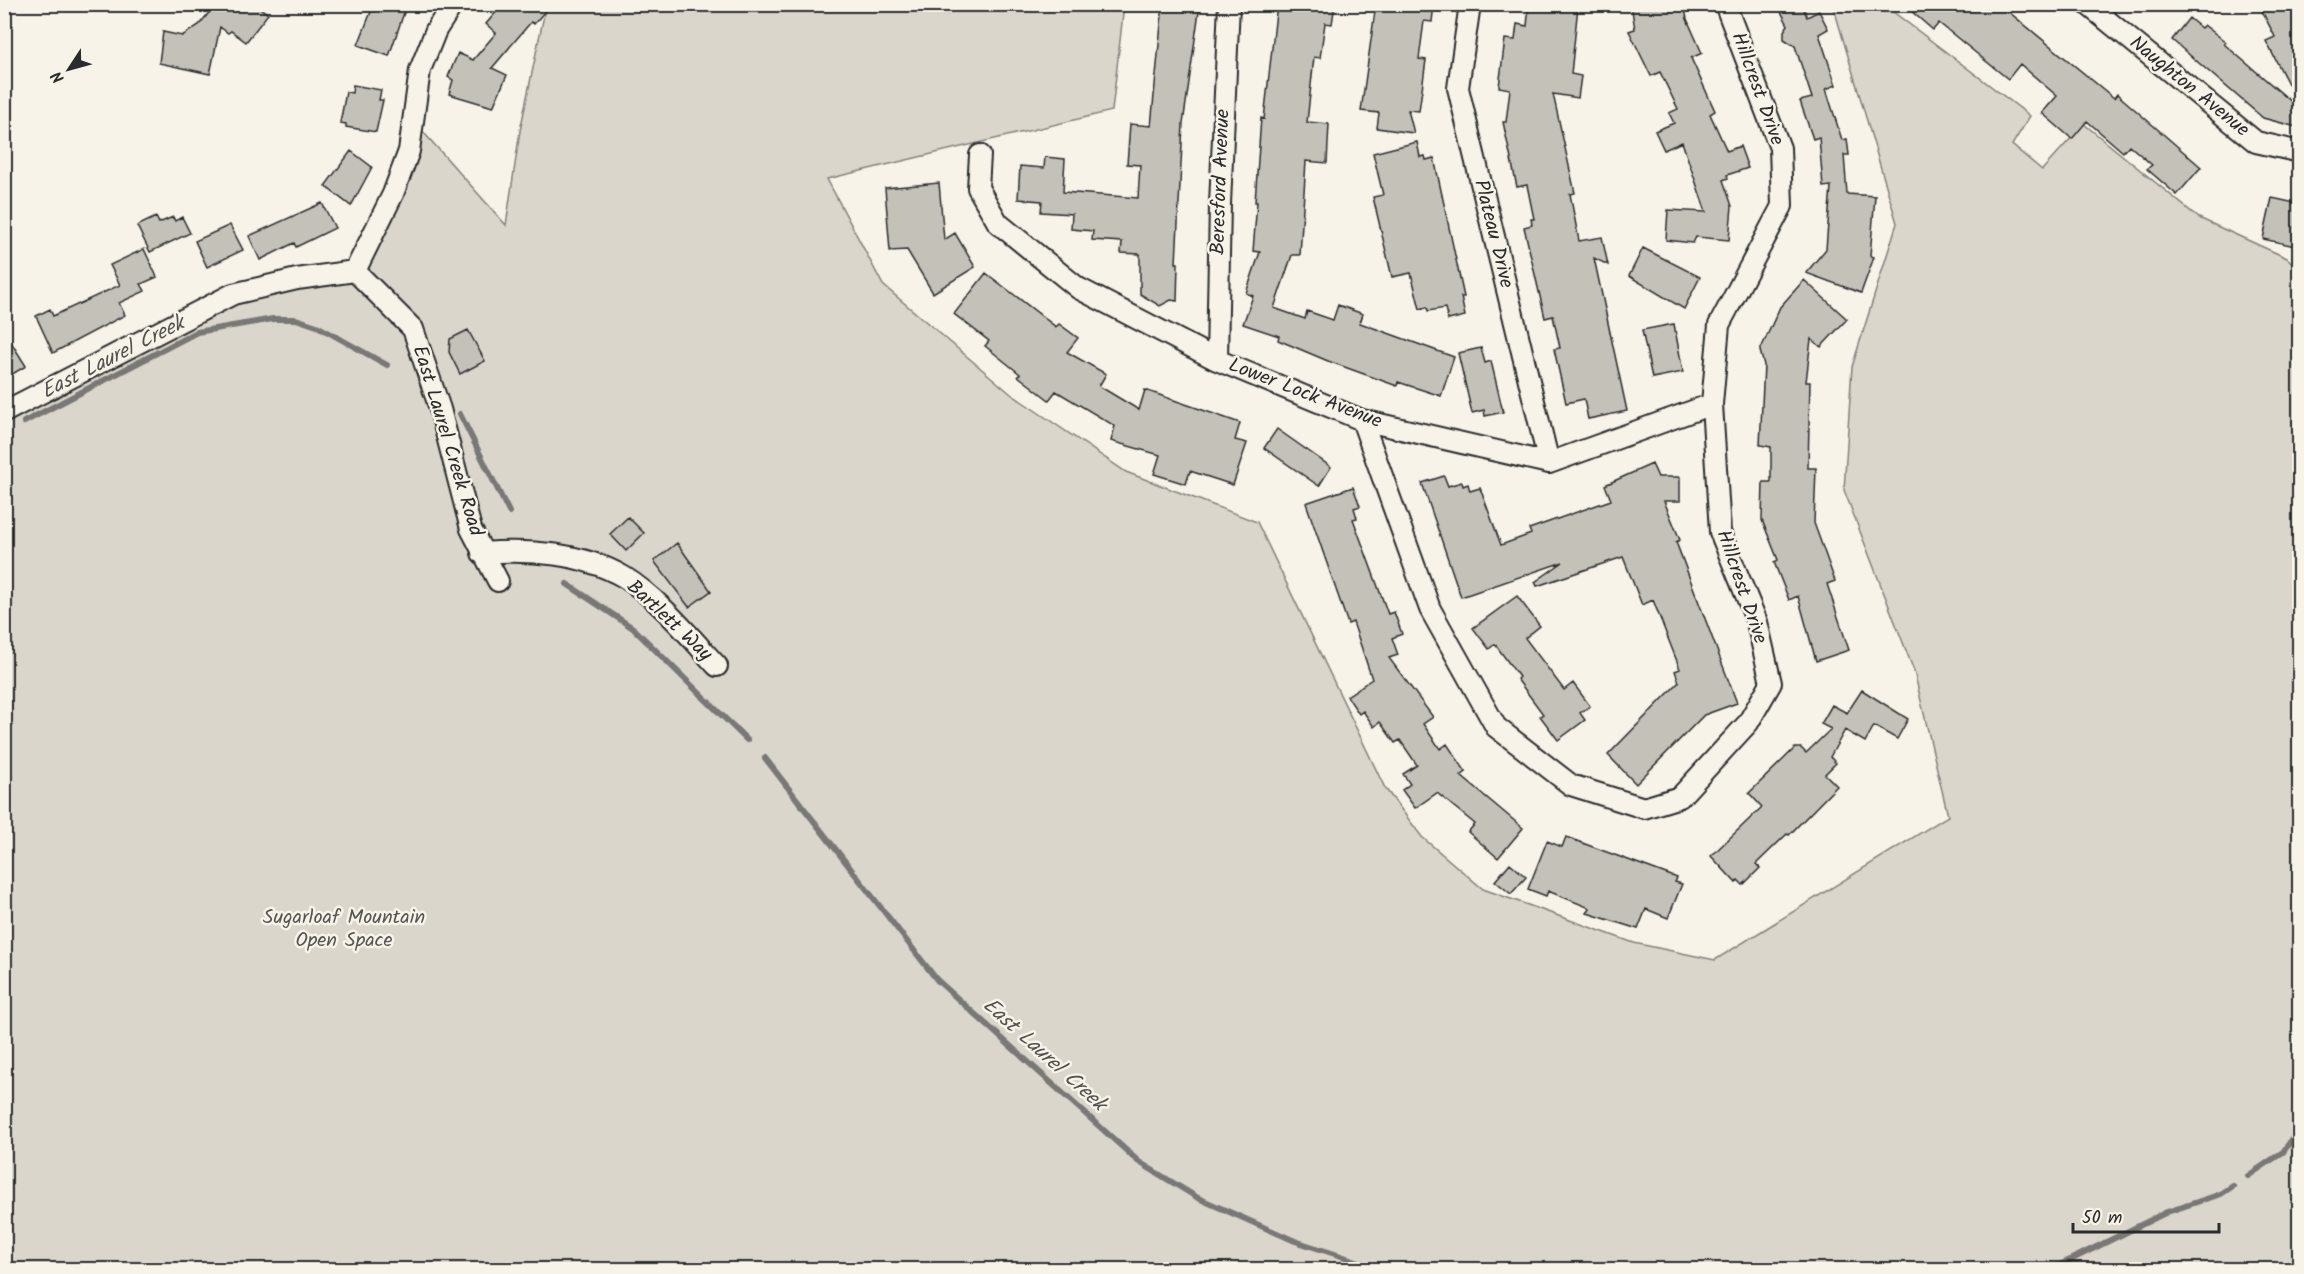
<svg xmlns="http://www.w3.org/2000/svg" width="2304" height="1274" viewBox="0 0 2304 1274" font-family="Kalam,sans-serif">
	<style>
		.green { fill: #dad6cc; stroke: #82807c; stroke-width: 1.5 }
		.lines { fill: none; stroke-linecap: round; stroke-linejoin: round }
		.stream { stroke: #7a7874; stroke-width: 6 }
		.building { fill: #c4c1b9; stroke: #2b2b2b; stroke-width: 1.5 }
		.minor-casing { stroke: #2b2b2b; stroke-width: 24 }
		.minor { stroke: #f7f3e8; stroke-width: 20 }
		.labels { text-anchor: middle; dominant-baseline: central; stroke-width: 5; stroke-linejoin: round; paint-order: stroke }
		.street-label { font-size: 20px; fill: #2b2b2b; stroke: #f7f3e8 }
		.park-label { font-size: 20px; fill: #575653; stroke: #f7f3e8 }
		.water-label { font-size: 21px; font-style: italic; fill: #53524f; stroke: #f7f3e8 }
	</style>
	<rect width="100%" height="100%" fill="#f7f3e8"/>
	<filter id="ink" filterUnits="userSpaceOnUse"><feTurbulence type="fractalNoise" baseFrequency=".0167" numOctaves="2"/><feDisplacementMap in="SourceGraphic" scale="12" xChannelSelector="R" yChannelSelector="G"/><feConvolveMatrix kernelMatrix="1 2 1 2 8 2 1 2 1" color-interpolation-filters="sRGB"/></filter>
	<g filter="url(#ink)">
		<path class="green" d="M 546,5 L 1124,5 L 1112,111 L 827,179 L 883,285 L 1011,394 L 1126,472 L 1257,522 L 1385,788 L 1422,837 L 1483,889 L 1634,943 L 1715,960 L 1948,816 L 1914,671 L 1844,490 L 1852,367 L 1897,223 L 1833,5 L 1884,5 L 2030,116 L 2012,145 L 2042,170 L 2084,124 L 2199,218 L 2287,258 L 2299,269 L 2299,1269 L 5,1270 L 5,425 L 231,288 L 350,263 L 389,186 L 409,116 L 506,225 L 520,131 Z"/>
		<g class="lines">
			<path class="stream" d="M 460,414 L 509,512
				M 24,422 L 197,332 L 273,319 L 296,319 L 317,326 L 387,365
				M 567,584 L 633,628 L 747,740
				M 765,758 L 937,980 L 1139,1162 L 1198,1198 L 1295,1241 L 1384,1270
				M 2248,1176 L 2283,1152 L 2300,1128
				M 2050,1270 L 2167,1212 L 2221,1194 L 2233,1186"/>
		</g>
		<path class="building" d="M 216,4 L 255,4 L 268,14 L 246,42 L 231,31 L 228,33 L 220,27 L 210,74 L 159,63 L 163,32 L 182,36 L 199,25 Z
			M 374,4 L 407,4 L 389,56 L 358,45 Z
			M 503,4 L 551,4 L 534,24 L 531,22 L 492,68 L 507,75 L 493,107 L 449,94 L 453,80 L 448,77 L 458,53 L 473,60 L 496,33 L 486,24 Z
			M 1163,4 L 1200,4 L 1183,124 L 1176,263 L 1178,263 L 1177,301 L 1171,300 L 1160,306 L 1140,294 L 1140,254 L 1121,253 L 1122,242 L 1092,240 L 1093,231 L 1071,229 L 1072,214 L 1041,212 L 1042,201 L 1018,199 L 1020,166 L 1044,168 L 1045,157 L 1065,159 L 1063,192 L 1138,198 L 1140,165 L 1127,164 L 1130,124 L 1151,126 Z
			M 1277,4 L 1335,4 L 1332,24 L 1325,23 L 1320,58 L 1314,57 L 1307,122 L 1329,124 L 1327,163 L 1306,161 L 1300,255 L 1292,255 L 1274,308 L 1305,319 L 1307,311 L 1333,320 L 1338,305 L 1363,314 L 1360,323 L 1454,357 L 1441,396 L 1398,382 L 1397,386 L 1328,361 L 1278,340 L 1279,336 L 1243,324 L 1253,296 L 1246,293 L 1260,252 L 1253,251 L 1257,202 L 1255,202 L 1261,118 L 1264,119 Z
			M 1376,4 L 1434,4 L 1432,22 L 1424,21 L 1419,59 L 1426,60 L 1419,111 L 1408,110 L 1414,133 L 1377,128 L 1379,113 L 1361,111 Z
			M 1529,4 L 1578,6 L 1571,74 L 1581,76 L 1578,98 L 1553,94 L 1575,193 L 1570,194 L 1579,241 L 1602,237 L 1608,265 L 1594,258 L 1627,411 L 1588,419 L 1584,399 L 1566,403 L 1554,349 L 1560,348 L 1553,316 L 1545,318 L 1524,227 L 1532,225 L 1531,219 L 1534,219 L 1527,185 L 1517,187 L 1503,122 L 1506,122 L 1510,89 L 1499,87 L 1505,39 L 1515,40 L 1517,24 L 1527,26 Z
			M 1631,4 L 1684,4 L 1687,19 L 1702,53 L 1691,58 L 1715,111 L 1710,114 L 1727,151 L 1740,146 L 1748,168 L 1727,175 L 1728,178 L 1723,180 L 1732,206 L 1729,240 L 1696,237 L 1693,243 L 1666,240 L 1668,210 L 1706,212 L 1682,142 L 1664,150 L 1655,131 L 1674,123 L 1669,113 L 1678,109 L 1660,72 L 1651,76 L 1629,31 L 1635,29 Z
			M 1777,4 L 1802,4 L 1807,17 L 1819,11 L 1828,29 L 1819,34 L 1836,85 L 1826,89 L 1842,140 L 1847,139 L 1849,155 L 1844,155 L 1847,194 L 1875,196 L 1870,256 L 1874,257 L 1861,293 L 1806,273 L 1826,249 L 1831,186 L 1823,187 L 1819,137 L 1813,139 L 1800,101 L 1812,98 L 1795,46 L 1784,39 L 1784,31 L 1788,25 Z
			M 1903,4 L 1999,4 L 2114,98 L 2117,94 L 2201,167 L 2177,195 L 2147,169 L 2152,165 L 2129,145 L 2123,152 L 2087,121 L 2072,139 L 2042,113 L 2057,96 L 2020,64 L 2008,79 L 1939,23 L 1933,30 Z
			M 2274,4 L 2300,4 L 2300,107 L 2266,41 L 2275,37 L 2262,11 Z
			M 2189,18 L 2201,28 L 2204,25 L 2226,42 L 2224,44 L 2300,109 L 2300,128 L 2263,118 L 2172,40 Z
			M 353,85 L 381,90 L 379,100 L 383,100 L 376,132 L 346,127 L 346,124 L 340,123 L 346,92 L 352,93 Z
			M 1417,142 L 1420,157 L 1425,156 L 1426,160 L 1434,158 L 1464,297 L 1461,297 L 1465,316 L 1448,320 L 1445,308 L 1428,311 L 1427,307 L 1420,309 L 1411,273 L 1392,277 L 1373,197 L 1383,195 L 1373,153 Z
			M 351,151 L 372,167 L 351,206 L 325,186 Z
			M 939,183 L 944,240 L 955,233 L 975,267 L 933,293 L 907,250 L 890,251 L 885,188 Z
			M 2272,198 L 2300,204 L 2300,247 L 2263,239 Z
			M 322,203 L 335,228 L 296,247 L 294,243 L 260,260 L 249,236 Z
			M 156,217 L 159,223 L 173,217 L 175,221 L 182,217 L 190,233 L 150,252 L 137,226 Z
			M 230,225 L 243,250 L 207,267 L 195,241 Z
			M 1643,248 L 1700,277 L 1684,309 L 1629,276 Z
			M 144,249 L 157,277 L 141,284 L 145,291 L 119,303 L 125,315 L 53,353 L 36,316 L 50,309 L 53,316 L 120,285 L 110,265 Z
			M 986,273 L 1056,327 L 1059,324 L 1078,338 L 1067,352 L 1106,374 L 1099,386 L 1139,410 L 1145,390 L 1240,423 L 1235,440 L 1247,443 L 1233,485 L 1190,471 L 1186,484 L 1154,474 L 1160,455 L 1111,441 L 1115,426 L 1056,391 L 1049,400 L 1018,376 L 1020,374 L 985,346 L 989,341 L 954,314 Z
			M 1804,280 L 1847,319 L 1821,347 L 1811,339 L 1806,382 L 1810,382 L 1808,468 L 1816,468 L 1814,523 L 1835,581 L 1827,584 L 1849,650 L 1816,661 L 1798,596 L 1789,600 L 1774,562 L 1778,560 L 1762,520 L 1763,482 L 1771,482 L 1771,447 L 1760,445 L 1764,365 L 1760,351 L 1780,307 Z
			M 1674,324 L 1683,372 L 1652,378 L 1642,330 Z
			M 468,330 L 485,361 L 460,374 L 449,352 L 450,339 Z
			M 4,331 L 26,366 L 4,379 Z
			M 1481,348 L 1485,363 L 1491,361 L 1503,412 L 1485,416 L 1484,410 L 1472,413 L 1458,353 Z
			M 1277,429 L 1331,467 L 1319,486 L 1264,448 Z
			M 1652,464 L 1658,477 L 1680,477 L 1680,501 L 1664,501 L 1680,540 L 1676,542 L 1737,703 L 1704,715 L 1636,784 L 1608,755 L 1679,682 L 1675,671 L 1680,669 L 1653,600 L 1642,605 L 1623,557 L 1537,586 L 1535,582 L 1563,562 L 1461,597 L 1422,483 L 1444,476 L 1448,486 L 1462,482 L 1463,486 L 1468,484 L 1470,491 L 1480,488 L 1501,545 L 1531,534 L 1529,529 L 1611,500 L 1605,485 Z
			M 1353,487 L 1360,506 L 1354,508 L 1357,518 L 1353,519 L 1388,614 L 1394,612 L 1402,634 L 1392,638 L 1398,655 L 1389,658 L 1433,717 L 1423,724 L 1440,749 L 1447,744 L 1466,772 L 1461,776 L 1523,828 L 1498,858 L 1468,832 L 1475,824 L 1437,793 L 1415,808 L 1402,790 L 1410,784 L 1403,774 L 1417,765 L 1400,740 L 1395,743 L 1380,722 L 1374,727 L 1363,711 L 1359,714 L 1347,696 L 1372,679 L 1353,622 L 1348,624 L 1306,503 Z
			M 628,517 L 644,533 L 626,551 L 610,534 Z
			M 677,543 L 711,591 L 689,607 L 654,561 Z
			M 1517,596 L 1540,626 L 1525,638 L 1564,690 L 1573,683 L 1590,706 L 1580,713 L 1585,720 L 1558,740 L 1540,716 L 1543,714 L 1517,679 L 1519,677 L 1495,644 L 1489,649 L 1473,628 Z
			M 1862,690 L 1908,719 L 1897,739 L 1874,726 L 1865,742 L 1845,730 L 1830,757 L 1836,763 L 1825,774 L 1837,786 L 1789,835 L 1787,834 L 1756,864 L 1760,868 L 1743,885 L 1738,880 L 1736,883 L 1711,856 L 1762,807 L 1749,793 L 1795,748 L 1801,748 L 1806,753 L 1831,729 L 1821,724 L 1832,705 L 1847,713 Z
			M 1566,837 L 1677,878 L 1675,882 L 1682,884 L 1668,918 L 1646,909 L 1638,929 L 1587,913 L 1590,908 L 1548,891 L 1546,896 L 1528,889 L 1547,841 L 1562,847 Z
			M 1510,863 L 1526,877 L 1511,894 L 1495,881 Z"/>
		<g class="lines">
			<defs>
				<path id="minor" d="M 1470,4 L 1458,88 L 1549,463
					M 2087,4 L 2256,142 L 2300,152
					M 980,155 L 978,188 L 998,223 L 1078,288 L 1217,360 L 1362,420 L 1549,463 L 1712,404
					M 355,271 L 413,329 L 440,409 L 471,529 L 498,581
					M 355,271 L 393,194 L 409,151 L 420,70 L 436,30 L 453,4
					M 1217,360 L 1220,204 L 1229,4
					M 4,412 L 233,294 L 297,279 L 355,271
					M 1362,420 L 1430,609 L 1496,727 L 1571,785 L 1644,808 L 1680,797 L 1748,723 L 1771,683 L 1757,622 L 1720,532 L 1712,404 L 1719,325 L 1782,206 L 1780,148 L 1725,4
					M 482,553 C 529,549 583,553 624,577 C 657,597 691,638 717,666"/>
			</defs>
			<use href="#minor" class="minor-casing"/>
			<use href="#minor" class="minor"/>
		</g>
	</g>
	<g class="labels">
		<g class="street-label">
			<text transform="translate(2189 87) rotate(39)">Naughton Avenue</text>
			<text transform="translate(1757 89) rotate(70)">Hillcrest Drive</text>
			<text transform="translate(1221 182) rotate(-88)">Beresford Avenue</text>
			<text transform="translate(1493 234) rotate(76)">Plateau Drive</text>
			<text transform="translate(1305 394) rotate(21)">Lower Lock Avenue</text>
			<text transform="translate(447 441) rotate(73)">East Laurel Creek Road</text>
			<text transform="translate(1741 587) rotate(71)">Hillcrest Drive</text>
			<text transform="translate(669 621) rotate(43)">Bartlett Way</text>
		</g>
		<g class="park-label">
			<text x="344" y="918">Sugarloaf Mountain<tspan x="344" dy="23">Open Space</tspan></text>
		</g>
		<g class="water-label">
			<text transform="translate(113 358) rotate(-27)">East Laurel Creek</text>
			<text transform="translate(1044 1055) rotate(42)">East Laurel Creek</text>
		</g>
	</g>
	<rect width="2304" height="1274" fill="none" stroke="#f7f3e8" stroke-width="24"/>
	<rect x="12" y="12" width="2280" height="1250" fill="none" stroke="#2b2b2b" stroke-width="2" filter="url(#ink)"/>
	<g transform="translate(69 69) rotate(234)" stroke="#f7f3e8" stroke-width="4.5" paint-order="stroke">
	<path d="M0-4.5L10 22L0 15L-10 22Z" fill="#2b2b2b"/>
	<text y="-9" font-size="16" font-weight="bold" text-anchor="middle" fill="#2b2b2b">N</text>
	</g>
	<path d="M2073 1223v9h146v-9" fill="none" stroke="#2b2b2b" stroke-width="3"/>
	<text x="2082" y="1223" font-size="18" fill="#2b2b2b" stroke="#f7f3e8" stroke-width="4.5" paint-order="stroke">50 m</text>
</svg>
